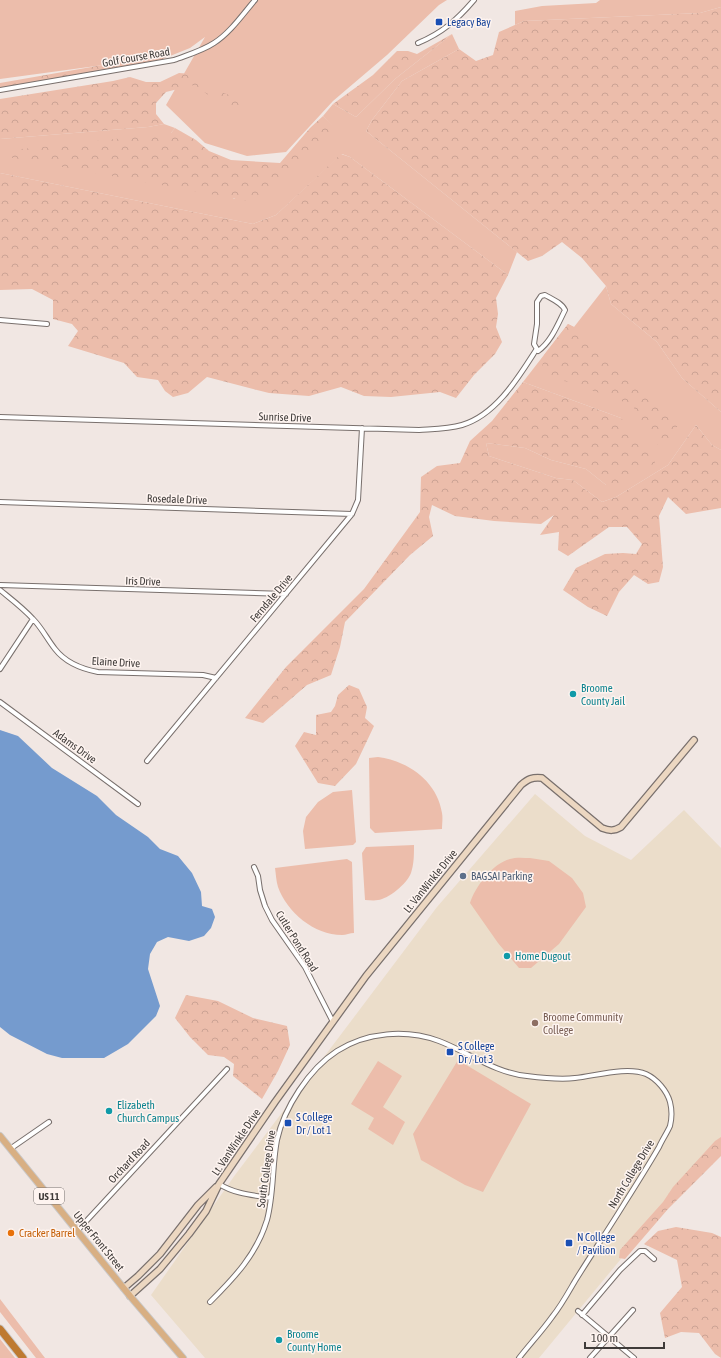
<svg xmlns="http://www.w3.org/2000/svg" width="721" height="1358" viewBox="0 0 721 1358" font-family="'Asap Condensed',sans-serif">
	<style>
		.education { fill: #ebddca }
		.grass { fill: #ecbdab }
		.forest { fill: url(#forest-crowns) }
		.water { fill: #759bce }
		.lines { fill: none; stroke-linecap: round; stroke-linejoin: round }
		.street-casing { stroke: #79706d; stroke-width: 6 }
		.secondary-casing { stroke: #79706d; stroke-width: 8 }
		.primary-casing { stroke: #c9c8c8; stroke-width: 8 }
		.highway-casing { stroke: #c9c8c8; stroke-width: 9 }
		.street { stroke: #fff; stroke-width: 4 }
		.secondary { stroke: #ecd7c1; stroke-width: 5.5 }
		.primary { stroke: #d8af83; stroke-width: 6 }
		.highway { stroke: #be7a31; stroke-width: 7 }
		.transit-dot { fill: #1a4fb4; stroke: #fef4f0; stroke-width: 1.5 }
		.culture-dot { fill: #0f9aa8; stroke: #fef4f0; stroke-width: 1.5 }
		.service-dot { fill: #5c6f8a; stroke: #fef4f0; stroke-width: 1.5 }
		.education-dot { fill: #8d6e63; stroke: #fef4f0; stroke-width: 1.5 }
		.food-dot { fill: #e8710a; stroke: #fef4f0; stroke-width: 1.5 }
		.labels { text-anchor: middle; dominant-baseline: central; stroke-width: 3; stroke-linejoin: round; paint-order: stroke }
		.shield { fill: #fef4f0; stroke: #787270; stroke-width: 1 }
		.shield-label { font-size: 10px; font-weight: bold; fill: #3f3b39 }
		.transit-label { font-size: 11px; fill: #164399; stroke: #fef4f0; text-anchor: start }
		.street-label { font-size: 11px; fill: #3f3b39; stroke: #fef4f0 }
		.culture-label { font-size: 11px; fill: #0d838f; stroke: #fef4f0; text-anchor: start }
		.service-label { font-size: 11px; fill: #4e5e75; stroke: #fef4f0; text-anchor: start }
		.education-label { font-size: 11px; fill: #785e54; stroke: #fef4f0; text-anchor: start }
		.food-label { font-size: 11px; fill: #c56008; stroke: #fef4f0; text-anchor: start }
	</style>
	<defs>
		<pattern id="forest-crowns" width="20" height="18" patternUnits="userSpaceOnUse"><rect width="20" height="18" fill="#ecbdab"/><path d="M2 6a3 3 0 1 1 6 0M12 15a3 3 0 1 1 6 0" fill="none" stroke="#cba394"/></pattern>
	</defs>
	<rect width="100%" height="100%" fill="#f1e7e3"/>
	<path class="education" d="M 535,794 L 585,836 L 631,860 L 684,810 L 721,848 L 721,1138 L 539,1358 L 205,1358 L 151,1295 L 235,1175 L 437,907 Z"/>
	<path class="grass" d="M 0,0 L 447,0 L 439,5 L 387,55 L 333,101 L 286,152 L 247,156 L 205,143 L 166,105 L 205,37 L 190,48 L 170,56 L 0,79 Z
		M 600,0 L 721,0 L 721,7 L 700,13 L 524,21 L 515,25 L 515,11 L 542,6 L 596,3 Z
		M 452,34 L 459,49 L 402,81 L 372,120 L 366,131 L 517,252 L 508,275 L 350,157 L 342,154 L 276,215 L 253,224 L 0,173 L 0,139 L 148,127 L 164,124 L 175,128 L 171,133 L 234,199 L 334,127 L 323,116 L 333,104 L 356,117 L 395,79 Z
		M 606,286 L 611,304 L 657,342 L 682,378 L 721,412 L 721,450 L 712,445 L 696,425 L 668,465 L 616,497 L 602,502 L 573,480 L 556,478 L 489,456 L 486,443 L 525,448 L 551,460 L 586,469 L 606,485 L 621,418 L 523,382 L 568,324 L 574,327 Z
		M 378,757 C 408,761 437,781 442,813 C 443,818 442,824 442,829 L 375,833 L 370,828 L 369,758 Z
		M 352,790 L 356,842 L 353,845 L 305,849 L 303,831 L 306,817 L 318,802 L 333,792 Z
		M 414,845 C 414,855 414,864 411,873 C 407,884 388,899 378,900 C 374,901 369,900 365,900 L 362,853 L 366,847 Z
		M 530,858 L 549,861 L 572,878 L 583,893 L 586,907 L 559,944 L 531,968 L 519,968 L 498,943 L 470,903 C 475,887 493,863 510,859 C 516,857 524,858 530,858 Z
		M 347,859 L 352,862 L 354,933 C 350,933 346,935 342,935 C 314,935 287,912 278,887 C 276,881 276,874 275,868 Z
		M 458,1060 L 531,1104 L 483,1192 L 465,1185 L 421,1160 L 413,1134 Z
		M 378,1061 L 402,1076 L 383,1107 L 405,1122 L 393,1145 L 368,1129 L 374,1118 L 351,1104 Z
		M 0,1299 L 45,1358 L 36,1358 L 0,1312 Z
		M 0,1339 L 15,1358 L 0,1358 Z"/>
	<path class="forest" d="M 721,7 L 721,412 L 682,378 L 657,342 L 611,304 L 606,286 L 582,258 L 562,242 L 542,256 L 528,261 L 366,131 L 372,120 L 402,81 L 459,49 L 476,61 L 493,55 L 499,32 L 524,21 L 700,13 Z
		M 452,34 L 395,79 L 356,117 L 333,104 L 373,75 L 397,51 L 408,51 L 417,54 Z
		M 171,53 L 161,61 L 0,88 L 0,83 Z
		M 179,73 L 192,74 L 211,88 L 250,103 L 230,110 L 194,85 L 166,92 L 156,103 L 156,114 L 164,124 L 148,127 L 0,139 L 0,99 L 113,81 L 130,77 L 146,82 L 160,82 Z
		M 323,116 L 335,127 L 329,136 L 265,197 L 248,201 L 2,156 L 3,151 L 171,133 L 175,128 L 196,140 L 209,151 L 231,160 L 280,163 L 310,128 Z
		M 341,154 L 350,157 L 508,275 L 496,298 L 498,314 L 496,327 L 502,342 L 495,354 L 474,375 L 456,398 L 440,392 L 391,397 L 364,396 L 341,387 L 309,396 L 269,393 L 207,377 L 188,393 L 173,397 L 165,391 L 158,380 L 137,377 L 124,363 L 68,346 L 78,331 L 72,324 L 53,319 L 53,300 L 32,289 L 0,290 L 0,173 L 253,224 L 276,215 Z
		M 568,324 L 574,327 L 580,334 L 598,347 L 652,404 L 678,420 L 675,442 L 658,445 L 644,427 L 634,408 L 624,402 L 569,382 L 548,378 L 542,368 L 544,355 Z
		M 523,382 L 621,418 L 654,456 L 655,463 L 617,487 L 606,485 L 586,469 L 551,460 L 525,448 L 486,443 L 489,456 L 556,478 L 573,480 L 602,502 L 616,497 L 668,465 L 696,425 L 712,445 L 721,450 L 721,508 L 686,514 L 668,497 L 659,516 L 663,567 L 659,582 L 648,584 L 634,575 L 619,592 L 607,616 L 588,607 L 563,590 L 576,568 L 605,554 L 623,553 L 636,554 L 642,544 L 627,527 L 609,527 L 568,556 L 558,550 L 559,532 L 540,535 L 554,515 L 541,524 L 494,521 L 455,516 L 432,505 L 429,517 L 433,536 L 410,555 L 345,622 L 340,647 L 331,675 L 307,685 L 263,723 L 245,718 L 286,667 L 364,589 L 420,512 L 421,477 L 437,466 L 460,463 L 470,441 L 492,421 Z
		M 349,685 L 359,689 L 367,707 L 365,718 L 374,726 L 356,764 L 335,786 L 318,783 L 295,746 L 304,732 L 316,735 L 316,715 L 331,712 L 335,706 L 338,695 Z
		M 186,995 L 218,1001 L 253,1018 L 287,1026 L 290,1045 L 278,1071 L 262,1099 L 233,1076 L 234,1064 L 224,1057 L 208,1055 L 190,1037 L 175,1018 Z
		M 721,1137 L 721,1156 L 668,1209 L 625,1259 L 619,1258 L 620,1250 L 663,1202 L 673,1187 L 715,1141 Z
		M 676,1227 L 712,1233 L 721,1237 L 721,1358 L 715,1354 L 699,1333 L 681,1332 L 665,1338 L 660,1313 L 682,1287 L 677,1260 L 644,1244 L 658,1231 Z"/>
	<path class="water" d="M 0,730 L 18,736 L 52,768 L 97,796 L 116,815 L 148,837 L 160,849 L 178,856 L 192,873 L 201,892 L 202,906 L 212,909 L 215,917 L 211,928 L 204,936 L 189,941 L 168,937 L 157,942 L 150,954 L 148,969 L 160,1006 L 156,1016 L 128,1044 L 104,1058 L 62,1058 L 47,1054 L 10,1035 L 0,1027 Z"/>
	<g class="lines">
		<defs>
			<path id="street" d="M 418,43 C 442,33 457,20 474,0
				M 0,90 L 174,60 C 187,55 202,51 214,43 C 230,33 243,14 255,0
				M 545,295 C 552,299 562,303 565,310 C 558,324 551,342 538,351 L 534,344 L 537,324 L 537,302 L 541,296 Z
				M 0,320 L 47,324
				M 0,417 L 419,430 C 434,429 448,429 462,425 C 496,415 518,378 536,350
				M 0,502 L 352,514
				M 0,585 L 286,594
				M 0,590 C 11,599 23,608 33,619 C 42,628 47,639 55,649 C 65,662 82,669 98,672 L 203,675 L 216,678
				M 0,669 L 33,619
				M 0,702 L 138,804
				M 147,761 L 352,514 L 358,500 L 362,428
				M 254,867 L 258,876 L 260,890 L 265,906 L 272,920 L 305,967 L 333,1022
				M 10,1149 L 49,1122
				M 219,1184 C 235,1194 252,1195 271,1198
				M 78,1230 L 227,1069
				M 210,1302 C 234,1278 257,1254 267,1220 C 274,1194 272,1166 277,1140 C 284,1108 309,1069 337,1051 C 367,1032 406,1029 439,1041 C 468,1052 495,1073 527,1076 C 543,1078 559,1080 575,1078 C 595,1076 627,1066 646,1074 C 657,1079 667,1091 670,1102 C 672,1110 672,1118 670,1126 C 667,1133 662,1140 659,1147 C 648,1166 636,1185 624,1204 C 608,1230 591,1255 575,1281 C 568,1293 561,1306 552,1317 C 542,1331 530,1344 519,1358
				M 578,1311 L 634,1358
				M 582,1315 L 620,1270 L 640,1251 L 645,1251 L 654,1259
				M 590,1358 L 633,1310"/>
			<path id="secondary" d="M 124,1288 L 138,1276 L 160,1254 L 198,1205 L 216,1187
				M 130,1296 L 160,1269 L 189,1234 L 206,1211 L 219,1184 L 275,1102 L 366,976 L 521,785 C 528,779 532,777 542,778 L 602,828 C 610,831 614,831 621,827 L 694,740"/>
			<path id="primary" d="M 0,1136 L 130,1296 L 183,1358"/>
			<path id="highway" d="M 0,1329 L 23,1358"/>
		</defs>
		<use href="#street" class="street-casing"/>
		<use href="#secondary" class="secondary-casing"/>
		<use href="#primary" class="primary-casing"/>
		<use href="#highway" class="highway-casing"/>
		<use href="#street" class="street"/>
		<use href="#secondary" class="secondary"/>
		<use href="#primary" class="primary"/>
		<use href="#highway" class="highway"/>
	</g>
	<g class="transit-dot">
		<rect x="435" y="18" width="8" height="8" rx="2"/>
		<rect x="446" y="1048" width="8" height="8" rx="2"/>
		<rect x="284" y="1119" width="8" height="8" rx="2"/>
		<rect x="565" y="1239" width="8" height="8" rx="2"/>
	</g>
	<g class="culture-dot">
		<circle cx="573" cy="694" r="4"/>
		<circle cx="507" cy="956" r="4"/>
		<circle cx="109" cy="1111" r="4"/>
		<circle cx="279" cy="1340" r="4"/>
	</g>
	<circle class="service-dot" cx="463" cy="876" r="4"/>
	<circle class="education-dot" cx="535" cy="1023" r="4"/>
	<circle class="food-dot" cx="11" cy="1233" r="4"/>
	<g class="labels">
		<rect class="shield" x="34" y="1188" width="30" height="16" rx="3"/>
		<g class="shield-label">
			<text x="49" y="1196">US 11</text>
		</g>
		<g class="transit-label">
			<text x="447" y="22">Legacy Bay</text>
			<text x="458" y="1046">S College<tspan x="458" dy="13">Dr / Lot 3</tspan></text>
			<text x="296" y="1117">S College<tspan x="296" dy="13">Dr / Lot 1</tspan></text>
			<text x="577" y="1237">N College<tspan x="577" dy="13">/ Pavilion</tspan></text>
		</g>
		<g class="street-label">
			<text transform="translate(136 57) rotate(-10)">Golf Course Road</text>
			<text transform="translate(285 417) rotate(2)">Sunrise Drive</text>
			<text transform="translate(177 499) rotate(2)">Rosedale Drive</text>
			<text transform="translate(143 581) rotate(2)">Iris Drive</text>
			<text transform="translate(271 598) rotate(-50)">Ferndale Drive</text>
			<text transform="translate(116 662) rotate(3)">Elaine Drive</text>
			<text transform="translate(75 746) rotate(36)">Adams Drive</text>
			<text transform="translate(430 881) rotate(-51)">Lt. VanWinkle Drive</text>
			<text transform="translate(297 941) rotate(58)">Cutler Pond Road</text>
			<text transform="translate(236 1142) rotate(-56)">Lt. VanWinkle Drive</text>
			<text transform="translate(129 1161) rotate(-47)">Orchard Road</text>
			<text transform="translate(266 1169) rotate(-82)">South College Drive</text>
			<text transform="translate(631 1174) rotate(-59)">North College Drive</text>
			<text transform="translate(99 1241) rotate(51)">Upper Front Street</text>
		</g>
		<g class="culture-label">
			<text x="581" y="688">Broome<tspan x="581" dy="13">County Jail</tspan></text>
			<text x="515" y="956">Home Dugout</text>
			<text x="117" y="1105">Elizabeth<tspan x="117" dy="13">Church Campus</tspan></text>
			<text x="287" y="1334">Broome<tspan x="287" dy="13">County Home</tspan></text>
		</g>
		<g class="service-label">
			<text x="471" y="876">BAGSAI Parking</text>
		</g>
		<g class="education-label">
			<text x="543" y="1017">Broome Community<tspan x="543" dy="13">College</tspan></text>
		</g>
		<g class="food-label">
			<text x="19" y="1233">Cracker Barrel</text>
		</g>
	</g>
	<path d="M585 1342v6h79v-6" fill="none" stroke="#3f3b39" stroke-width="2"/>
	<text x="591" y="1342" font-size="12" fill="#3f3b39" stroke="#fef4f0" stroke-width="3" paint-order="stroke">100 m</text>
</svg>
